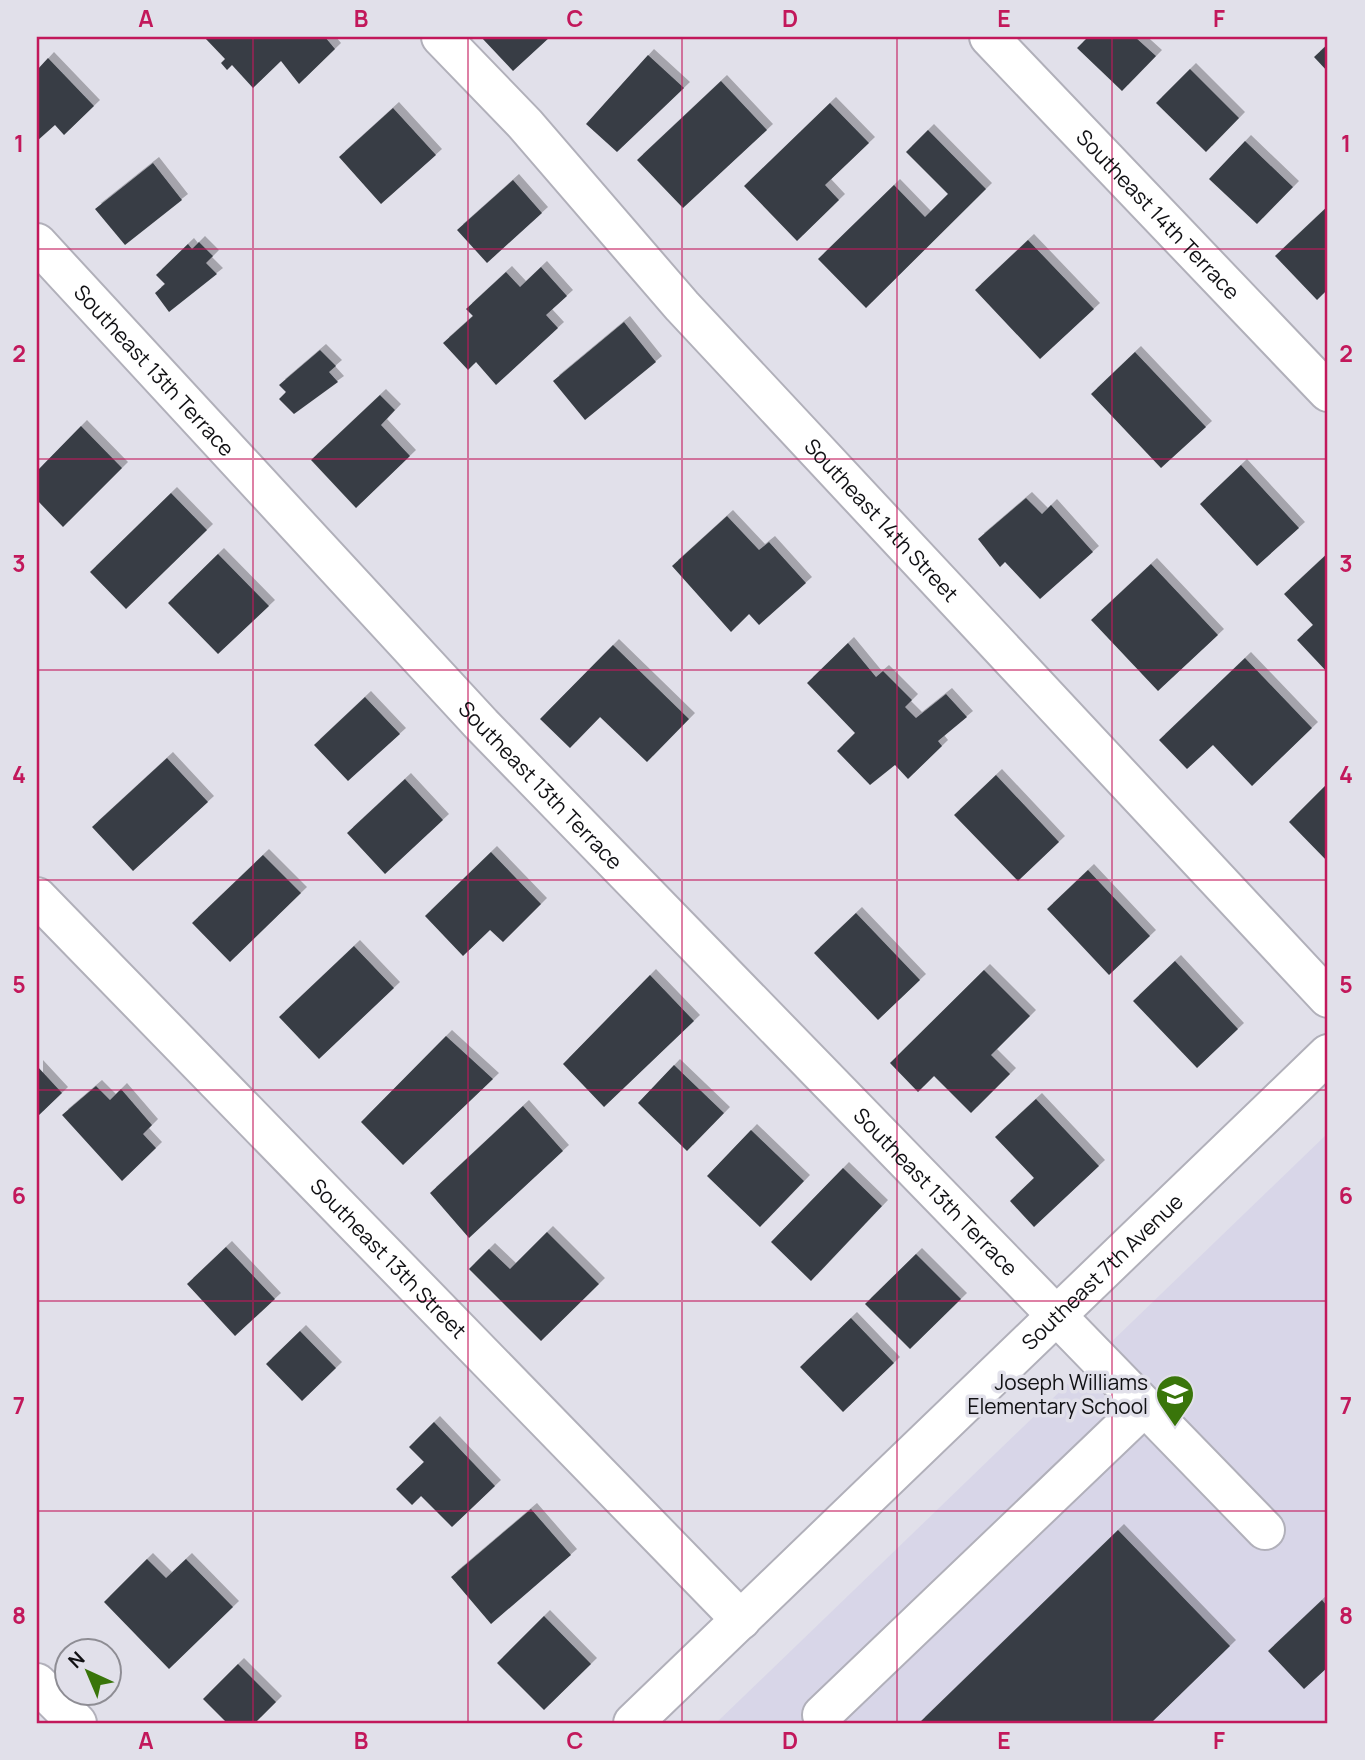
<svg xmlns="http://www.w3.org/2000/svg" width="1365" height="1760" viewBox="0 0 1365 1760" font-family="Manrope,sans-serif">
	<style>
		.built { fill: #d8d6e8 }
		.building { fill: #393e45; filter: url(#shadow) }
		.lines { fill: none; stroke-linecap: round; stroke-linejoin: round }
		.minor-casing { stroke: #b1b0ba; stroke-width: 42 }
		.minor { stroke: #fff; stroke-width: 38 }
		.grid { fill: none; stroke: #c2185b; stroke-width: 2; stroke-opacity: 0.55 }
		.labels { text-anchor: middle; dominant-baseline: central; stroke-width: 7; stroke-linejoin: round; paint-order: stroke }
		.street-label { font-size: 21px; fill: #111114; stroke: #e1e0ea }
		.poi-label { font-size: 21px; fill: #111114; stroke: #e1e0ea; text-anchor: end }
		.neatline { fill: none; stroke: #c2185b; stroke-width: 2.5 }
		.grid-label { font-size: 23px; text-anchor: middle; font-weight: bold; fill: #c2185b }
	</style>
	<defs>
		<filter id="shadow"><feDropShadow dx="6" dy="-6" stdDeviation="0" flood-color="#0004"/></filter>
	</defs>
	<rect width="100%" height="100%" fill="#e1e0ea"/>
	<path class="built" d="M 1328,1133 L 1328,1723 L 716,1723 Z"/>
	<path class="building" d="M 207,37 L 325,37 L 335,49 L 299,84 L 281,61 L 253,88 L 232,65 L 227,70 L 221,63 L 225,59 L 205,38 Z
		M 481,37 L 550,37 L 513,71 Z
		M 1088,37 L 1135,37 L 1156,56 L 1122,91 L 1077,48 Z
		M 1328,44 L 1328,72 L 1314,57 Z
		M 648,55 L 684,88 L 617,152 L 586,124 Z
		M 48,58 L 94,106 L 64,135 L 55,125 L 37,141 L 37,70 Z
		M 1190,69 L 1239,118 L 1206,152 L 1156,103 Z
		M 721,81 L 767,130 L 683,208 L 637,160 Z
		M 830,103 L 869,143 L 825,185 L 839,200 L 797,241 L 744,186 Z
		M 393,108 L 436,155 L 381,204 L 339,157 Z
		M 928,130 L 986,189 L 866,308 L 818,259 L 894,185 L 925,217 L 948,194 L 906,152 Z
		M 1245,141 L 1293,187 L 1257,224 L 1209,179 Z
		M 153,163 L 182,200 L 125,245 L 95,209 Z
		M 513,180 L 542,213 L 487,263 L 457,230 Z
		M 1328,206 L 1328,289 L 1317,300 L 1275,256 Z
		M 1028,240 L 1094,309 L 1040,359 L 975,290 Z
		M 199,242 L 213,256 L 206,263 L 217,274 L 169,312 L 155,293 L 165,284 L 156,275 L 188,244 L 192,249 Z
		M 541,267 L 567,296 L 546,315 L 558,328 L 496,385 L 476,362 L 468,370 L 443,343 L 473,316 L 466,309 L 506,272 L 520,287 Z
		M 624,322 L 656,362 L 585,420 L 553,381 Z
		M 320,350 L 336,366 L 329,372 L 338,382 L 294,414 L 279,399 L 286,392 L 279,385 Z
		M 1135,352 L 1206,427 L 1161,468 L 1091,394 Z
		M 380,395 L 395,410 L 381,425 L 410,456 L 356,508 L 311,460 Z
		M 81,426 L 122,468 L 63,527 L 37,500 L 37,471 Z
		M 1241,465 L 1299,528 L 1257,566 L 1200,504 Z
		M 171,493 L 207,530 L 126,609 L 90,572 Z
		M 1026,498 L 1042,514 L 1051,505 L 1093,552 L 1040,599 L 1005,562 L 1000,567 L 978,539 Z
		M 727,516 L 759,550 L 769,542 L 806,583 L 759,625 L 749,614 L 731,632 L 672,566 Z
		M 1328,553 L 1328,673 L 1297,640 L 1313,625 L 1284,594 Z
		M 218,554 L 269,606 L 218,654 L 168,603 Z
		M 1151,564 L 1218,635 L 1158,691 L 1091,620 Z
		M 848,643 L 876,677 L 883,671 L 912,700 L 905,707 L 916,718 L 946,694 L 967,717 L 938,741 L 942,746 L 908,779 L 895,765 L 870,785 L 837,751 L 855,733 L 807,683 Z
		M 613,645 L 689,719 L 647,762 L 600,717 L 570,748 L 540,719 Z
		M 1245,658 L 1312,728 L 1252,786 L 1213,745 L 1187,769 L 1159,740 Z
		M 365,697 L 400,734 L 348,781 L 314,745 Z
		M 167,758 L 208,802 L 133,871 L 92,827 Z
		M 996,775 L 1059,842 L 1018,881 L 954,815 Z
		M 405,779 L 443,820 L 385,874 L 347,833 Z
		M 1328,783 L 1328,862 L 1289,822 Z
		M 491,852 L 541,904 L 503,942 L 490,930 L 463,956 L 425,916 Z
		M 263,855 L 301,893 L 230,962 L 192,923 Z
		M 1088,870 L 1150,936 L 1109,975 L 1047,909 Z
		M 856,913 L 920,980 L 878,1020 L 814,953 Z
		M 354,946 L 394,988 L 319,1059 L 279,1017 Z
		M 1175,961 L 1238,1029 L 1197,1068 L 1133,1001 Z
		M 984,970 L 1030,1016 L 991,1055 L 1010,1074 L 971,1113 L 934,1076 L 918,1092 L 890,1063 Z
		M 650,975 L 694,1021 L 604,1107 L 563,1064 Z
		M 446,1036 L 493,1079 L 403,1165 L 361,1122 Z
		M 674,1065 L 724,1113 L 687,1151 L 638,1103 Z
		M 37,1066 L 62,1093 L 37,1117 Z
		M 96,1086 L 110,1100 L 121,1089 L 152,1125 L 143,1134 L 156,1148 L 122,1181 L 62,1115 Z
		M 1036,1099 L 1099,1166 L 1034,1227 L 1010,1201 L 1034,1178 L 995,1137 Z
		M 523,1106 L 563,1151 L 469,1238 L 430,1193 Z
		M 751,1130 L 804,1181 L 760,1227 L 707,1176 Z
		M 843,1168 L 882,1206 L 811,1281 L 771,1242 Z
		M 547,1232 L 599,1284 L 541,1341 L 469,1269 L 489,1249 L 510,1269 Z
		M 226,1247 L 275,1299 L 235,1336 L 187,1284 Z
		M 916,1254 L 961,1299 L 910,1349 L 865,1304 Z
		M 851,1318 L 894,1363 L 843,1412 L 800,1367 Z
		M 300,1331 L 336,1368 L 302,1401 L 266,1364 Z
		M 434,1422 L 495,1486 L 452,1527 L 421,1496 L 412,1505 L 396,1489 L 424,1462 L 409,1447 Z
		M 531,1509 L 571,1555 L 491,1624 L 451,1577 Z
		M 1118,1530 L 1230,1646 L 1151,1723 L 919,1723 Z
		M 147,1559 L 166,1578 L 186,1559 L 233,1607 L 169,1669 L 104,1602 Z
		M 1322,1600 L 1328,1607 L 1328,1667 L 1304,1689 L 1268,1651 Z
		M 544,1616 L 591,1664 L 544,1710 L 497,1663 Z
		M 238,1664 L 276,1702 L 255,1723 L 227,1723 L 203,1699 Z"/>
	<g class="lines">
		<defs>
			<g id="minor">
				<path id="s1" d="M 441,37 L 525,124 L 682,306 L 1328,998"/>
				<path id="s2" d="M 989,37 L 1328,392"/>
				<path id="s3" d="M 37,243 L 482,725 L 1265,1530"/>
				<path id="s4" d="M 37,897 L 741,1620"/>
				<path d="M 37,1683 L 77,1723"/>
				<path d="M 822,1715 L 1144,1407"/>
				<path id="s5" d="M 633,1723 L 1328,1054"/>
			</g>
		</defs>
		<use href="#minor" class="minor-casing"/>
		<use href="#minor" class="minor"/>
	</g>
	<path class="grid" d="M 253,37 L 253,1723M 468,37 L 468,1723M 682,37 L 682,1723M 897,37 L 897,1723M 1112,37 L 1112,1723M 37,249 L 1328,249M 37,459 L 1328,459M 37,670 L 1328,670M 37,880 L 1328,880M 37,1090 L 1328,1090M 37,1301 L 1328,1301M 37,1511 L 1328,1511"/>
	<defs>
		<symbol id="school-pin" viewBox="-11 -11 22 30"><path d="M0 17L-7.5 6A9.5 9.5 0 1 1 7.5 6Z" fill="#39750a" stroke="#e1e0ea"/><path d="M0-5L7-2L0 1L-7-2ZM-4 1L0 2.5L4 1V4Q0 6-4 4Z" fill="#fff"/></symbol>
	</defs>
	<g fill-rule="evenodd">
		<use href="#school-pin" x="1153" y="1372" width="44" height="60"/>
	</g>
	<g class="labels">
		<g class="street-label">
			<text stroke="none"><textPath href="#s2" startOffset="245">Southeast 14th Terrace</textPath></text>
			<text stroke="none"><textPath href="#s3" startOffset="173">Southeast 13th Terrace</textPath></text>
			<text stroke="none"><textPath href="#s1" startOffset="654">Southeast 14th Street</textPath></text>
			<text stroke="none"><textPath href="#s3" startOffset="740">Southeast 13th Terrace</textPath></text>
			<text stroke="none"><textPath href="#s3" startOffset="1307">Southeast 13th Terrace</textPath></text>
			<text stroke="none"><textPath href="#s4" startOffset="504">Southeast 13th Street</textPath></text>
			<text stroke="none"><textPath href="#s5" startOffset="651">Southeast 7th Avenue</textPath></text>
		</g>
		<g class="poi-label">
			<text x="1148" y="1382">Joseph Williams<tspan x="1148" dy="24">Elementary School</tspan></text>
		</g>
	</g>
	<rect width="1365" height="1760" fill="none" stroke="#e1e0ea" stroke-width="77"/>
	<g transform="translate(88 1672) rotate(316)"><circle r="33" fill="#e1e0ea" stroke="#8e8d94" stroke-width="2"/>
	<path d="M0-5L12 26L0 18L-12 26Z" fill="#39750a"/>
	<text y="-10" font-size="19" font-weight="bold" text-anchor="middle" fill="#111114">N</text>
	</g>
	<rect x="38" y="38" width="1288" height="1684" class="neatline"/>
	<g class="grid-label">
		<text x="146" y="27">A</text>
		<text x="361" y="27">B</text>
		<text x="575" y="27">C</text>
		<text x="790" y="27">D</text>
		<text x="1004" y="27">E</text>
		<text x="1219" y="27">F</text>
		<text x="19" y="152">1</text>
		<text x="1346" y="152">1</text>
		<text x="19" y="362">2</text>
		<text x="1346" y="362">2</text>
		<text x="19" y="572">3</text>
		<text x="1346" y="572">3</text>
		<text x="19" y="783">4</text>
		<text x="1346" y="783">4</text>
		<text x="19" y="993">5</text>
		<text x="1346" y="993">5</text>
		<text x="19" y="1204">6</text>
		<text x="1346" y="1204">6</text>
		<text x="19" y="1414">7</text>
		<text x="1346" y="1414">7</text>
		<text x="19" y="1624">8</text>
		<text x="1346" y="1624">8</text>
		<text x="146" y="1749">A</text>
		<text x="361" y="1749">B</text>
		<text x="575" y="1749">C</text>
		<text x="790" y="1749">D</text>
		<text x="1004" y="1749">E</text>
		<text x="1219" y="1749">F</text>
	</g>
</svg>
